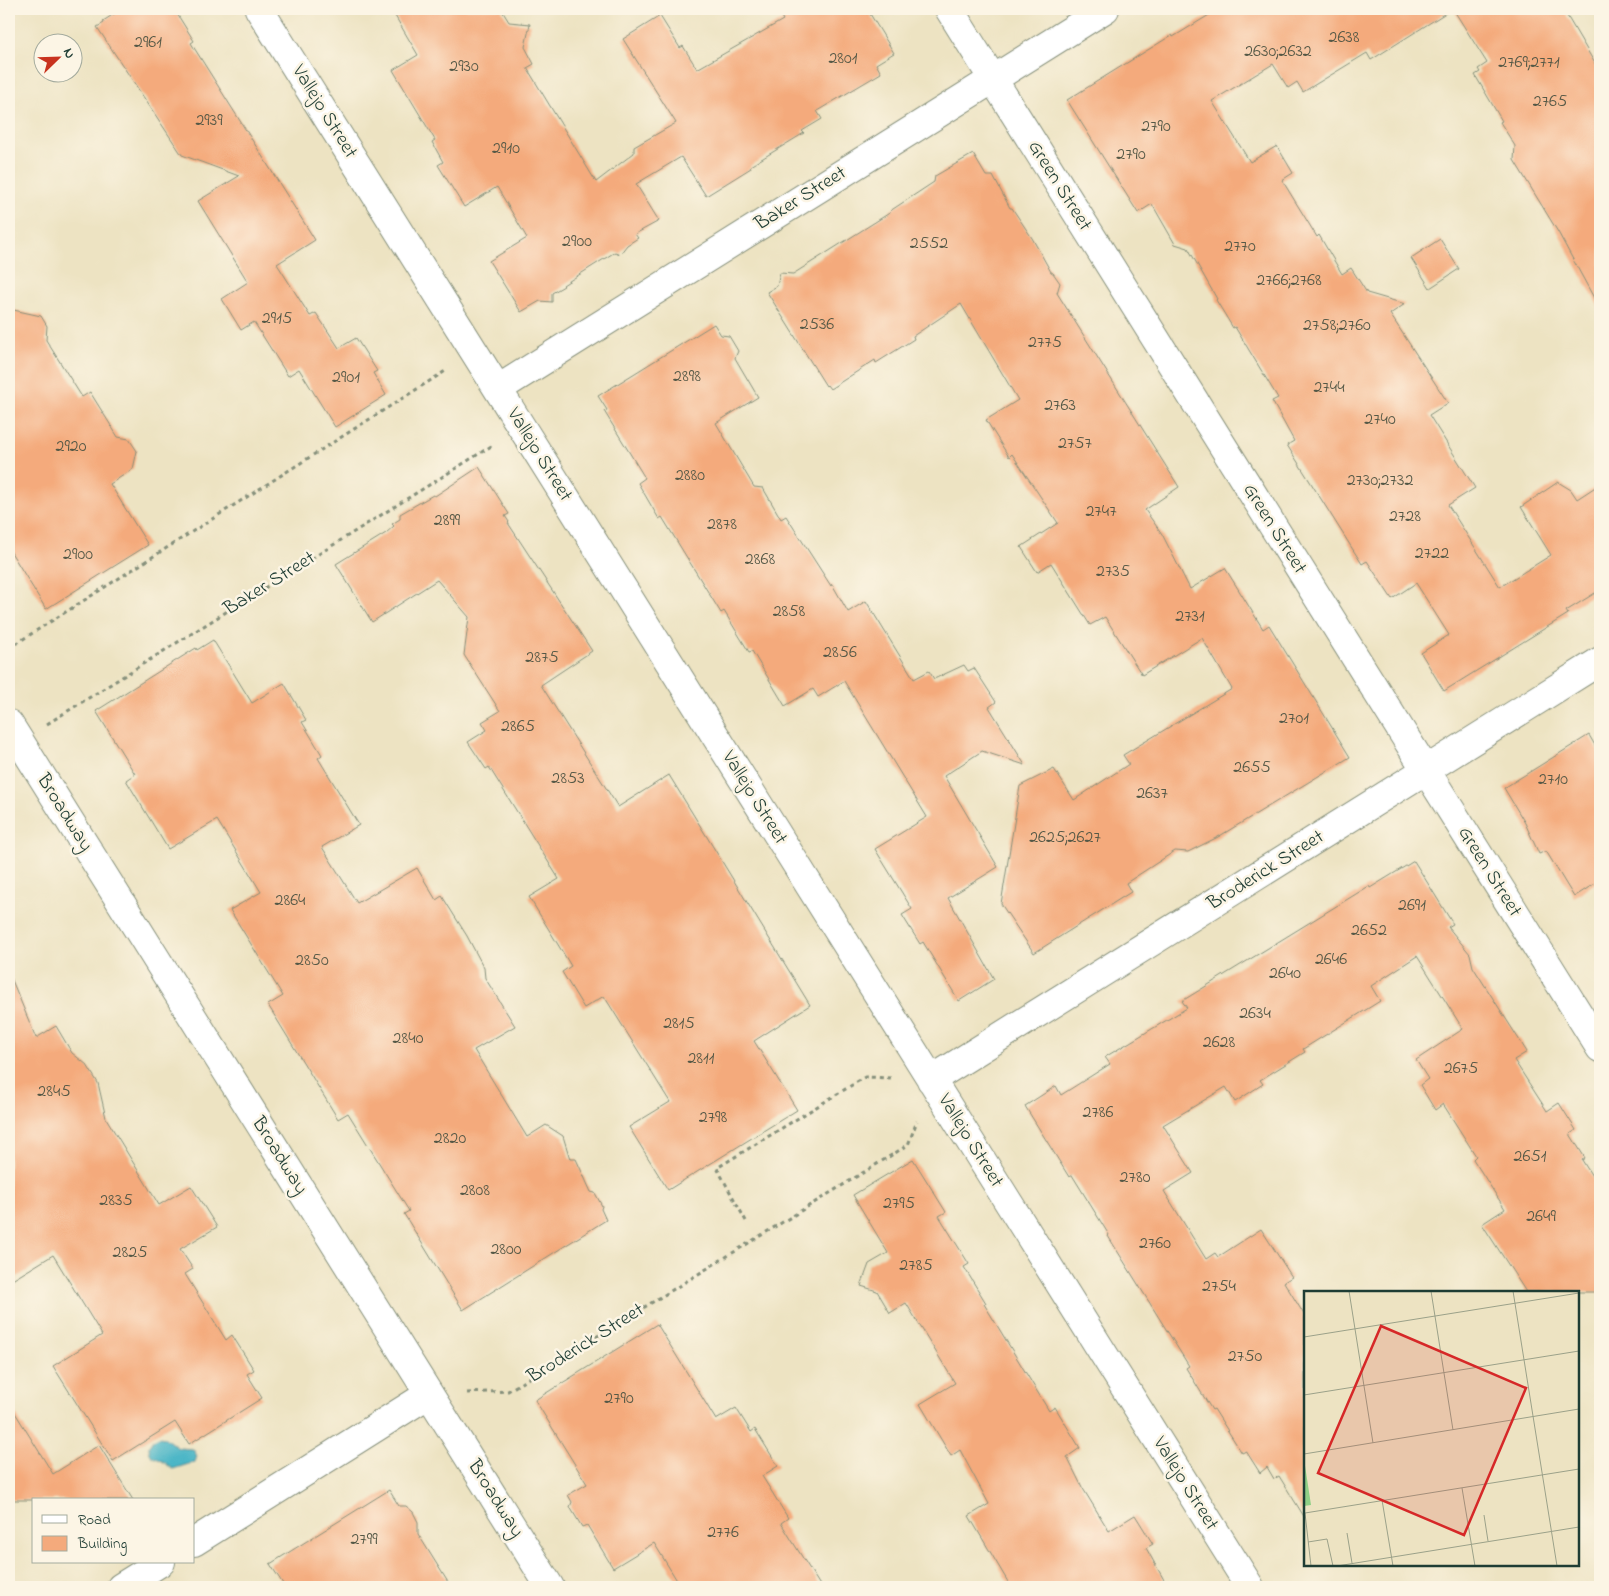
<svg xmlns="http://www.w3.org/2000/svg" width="1609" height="1596" viewBox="0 0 1609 1596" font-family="'Indie Flower',sans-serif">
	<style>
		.water { fill: #49b5c6; stroke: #34797d }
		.building { fill: #f4aa7c }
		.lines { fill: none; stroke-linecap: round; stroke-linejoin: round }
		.minor-casing { stroke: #86907b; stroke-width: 30 }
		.path { stroke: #86907b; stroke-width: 3; stroke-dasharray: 4 4; stroke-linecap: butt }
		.minor { stroke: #fff; stroke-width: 28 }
		.labels { text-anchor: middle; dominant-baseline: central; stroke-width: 5; stroke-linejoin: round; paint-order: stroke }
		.number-label { font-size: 18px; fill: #545846 }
		.street-label { font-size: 20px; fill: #1f3d34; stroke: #fcf5e5 }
		.inset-road { fill: none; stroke: #9ba189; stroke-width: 1 }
		.view { fill: #d62828; fill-opacity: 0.15; stroke: #d62828; stroke-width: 2.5 }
		.inset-edge { fill: none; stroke: #1f3d34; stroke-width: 2.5 }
	</style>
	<rect width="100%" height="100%" fill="#fcf5e5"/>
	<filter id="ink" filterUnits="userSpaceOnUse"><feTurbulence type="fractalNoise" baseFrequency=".02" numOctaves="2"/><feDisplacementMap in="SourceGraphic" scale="10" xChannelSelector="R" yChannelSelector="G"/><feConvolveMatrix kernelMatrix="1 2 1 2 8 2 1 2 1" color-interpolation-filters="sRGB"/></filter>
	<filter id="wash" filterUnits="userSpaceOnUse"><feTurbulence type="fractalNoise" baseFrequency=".0096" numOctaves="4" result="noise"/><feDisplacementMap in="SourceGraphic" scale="20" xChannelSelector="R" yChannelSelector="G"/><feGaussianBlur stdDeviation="1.12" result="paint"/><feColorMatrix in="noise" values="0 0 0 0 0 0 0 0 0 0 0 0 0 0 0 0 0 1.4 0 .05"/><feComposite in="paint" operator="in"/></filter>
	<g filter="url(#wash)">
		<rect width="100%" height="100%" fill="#ede3c2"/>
		<path class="water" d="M 159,1437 L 165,1438 L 178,1448 L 193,1449 L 197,1456 L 195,1462 L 173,1469 C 169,1468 168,1464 164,1462 C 155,1456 149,1459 149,1446 L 153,1440 Z"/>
		<g id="blocks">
			<path class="building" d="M 122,9 L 174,9 L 194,41 L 191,43 L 315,240 L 277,264 L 310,316 L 316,313 L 339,348 L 356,338 L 377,371 L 373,373 L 386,395 L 335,427 L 299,369 L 288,376 L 254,322 L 241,330 L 222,299 L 248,282 L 198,201 L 239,176 L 182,155 L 97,27 L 104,23 L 103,21 Z
				M 391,9 L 501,9 L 509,22 L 530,24 L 525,47 L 534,64 L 527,68 L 596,182 L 634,153 L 634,147 L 676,123 L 623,39 L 660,16 L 680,48 L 683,46 L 697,69 L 783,20 L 777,9 L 867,9 L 894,53 L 876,64 L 881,73 L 817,111 L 822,119 L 802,131 L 804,133 L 750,166 L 751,168 L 706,196 L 681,157 L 636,184 L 659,221 L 635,234 L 638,238 L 627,245 L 620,254 L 615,252 L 563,285 L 564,286 L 552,293 L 552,302 L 540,301 L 521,312 L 489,261 L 527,238 L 497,187 L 464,207 L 438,165 L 443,162 L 432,142 L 435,140 L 393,70 L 418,55 Z
				M 1219,9 L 1452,9 L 1371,60 L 1367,53 L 1303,92 L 1297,82 L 1288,88 L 1273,64 L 1212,101 L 1250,162 L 1277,146 L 1293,173 L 1282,180 L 1317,237 L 1319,235 L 1342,274 L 1351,268 L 1367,293 L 1405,304 L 1390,314 L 1448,403 L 1429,415 L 1475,488 L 1448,505 L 1500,587 L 1551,555 L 1521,507 L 1558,482 L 1571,490 L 1577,499 L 1600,484 L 1600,590 L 1566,611 L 1568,614 L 1444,691 L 1421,653 L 1449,635 L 1416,583 L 1392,599 L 1367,561 L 1362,564 L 1287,445 L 1294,441 L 1272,401 L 1278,398 L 1235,327 L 1233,328 L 1216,300 L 1217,299 L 1188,248 L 1175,244 L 1152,204 L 1138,213 L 1067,100 L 1172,35 L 1173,37 Z
				M 1453,9 L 1563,9 L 1600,72 L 1600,309 L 1558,232 L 1514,160 L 1515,146 L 1500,122 L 1502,121 L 1475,75 L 1480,72 L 1478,69 L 1487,63 Z
				M 973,154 L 986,176 L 993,176 L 1010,208 L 1012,208 L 1032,238 L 1051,272 L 1053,273 L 1060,283 L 1057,293 L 1179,487 L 1145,510 L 1162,534 L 1190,589 L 1225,568 L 1263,629 L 1269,625 L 1350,757 L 1218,837 L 1188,852 L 1175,851 L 1126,883 L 1131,892 L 1034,953 L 1001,904 L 1020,786 L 1054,769 L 1074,800 L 1129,764 L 1123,755 L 1232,689 L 1202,638 L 1142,675 L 1105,617 L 1090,625 L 1051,563 L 1037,572 L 1021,547 L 1058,523 L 1012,454 L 1009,457 L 986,420 L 1018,400 L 961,304 L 913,336 L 914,339 L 876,363 L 875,360 L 830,389 L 827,385 L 826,386 L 767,292 L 777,286 L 780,273 L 793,274 L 891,212 L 890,211 L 934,182 L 935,176 Z
				M 1440,239 L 1459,269 L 1430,288 L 1411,258 Z
				M 9,309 L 41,316 L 47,326 L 46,340 L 82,397 L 90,392 L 118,437 L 129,439 L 137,451 L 133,469 L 110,484 L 148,545 L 46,609 L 9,549 Z
				M 714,324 L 721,335 L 729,336 L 738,351 L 735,358 L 758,397 L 716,423 L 754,487 L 763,488 L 781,519 L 786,516 L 831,586 L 832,584 L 848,612 L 866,601 L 914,679 L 929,671 L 934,679 L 964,665 L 968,671 L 974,668 L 996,702 L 989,707 L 1025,765 L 982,751 L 944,776 L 998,867 L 948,898 L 994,979 L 959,1001 L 923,942 L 920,944 L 902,915 L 912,909 L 875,849 L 927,817 L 844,681 L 818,697 L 813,689 L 785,706 L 752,651 L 749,652 L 724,611 L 721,613 L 662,517 L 659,519 L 638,483 L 645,478 L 604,411 L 607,410 L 598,396 Z
				M 479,467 L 509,514 L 505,516 L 509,522 L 508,523 L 592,651 L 541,685 L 618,807 L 669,775 L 810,1005 L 754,1041 L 797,1110 L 668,1190 L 629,1127 L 670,1102 L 604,996 L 584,1008 L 562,972 L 571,966 L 529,897 L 559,879 L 489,767 L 486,769 L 468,742 L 487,730 L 482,722 L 500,711 L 464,655 L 469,617 L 437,580 L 372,622 L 336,564 L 386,533 L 394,526 L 392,524 L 400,519 L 400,514 L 433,495 L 435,496 Z
				M 213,640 L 252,703 L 284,683 L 306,720 L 302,722 L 322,755 L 318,758 L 359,825 L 322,847 L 357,903 L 417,868 L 436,900 L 442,896 L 467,936 L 484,968 L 485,978 L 515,1026 L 474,1050 L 527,1137 L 546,1125 L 563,1136 L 570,1159 L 576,1159 L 591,1192 L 595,1193 L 602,1206 L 601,1209 L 606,1220 L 463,1310 L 404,1214 L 409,1211 L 348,1113 L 338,1119 L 268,1005 L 283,996 L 230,910 L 261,892 L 217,820 L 168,849 L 126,780 L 135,774 L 96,711 L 196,648 L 197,650 Z
				M 1589,735 L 1600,754 L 1600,880 L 1574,897 L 1546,851 L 1539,854 L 1525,823 L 1504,788 Z
				M 1414,861 L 1453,924 L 1448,927 L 1470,954 L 1473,967 L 1527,1052 L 1514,1060 L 1547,1111 L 1559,1103 L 1576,1130 L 1570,1134 L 1585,1158 L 1582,1160 L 1600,1189 L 1600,1292 L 1526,1292 L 1482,1224 L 1505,1209 L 1473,1159 L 1476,1156 L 1443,1104 L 1435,1110 L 1420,1085 L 1428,1079 L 1416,1060 L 1463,1029 L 1417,956 L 1371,986 L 1380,1001 L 1303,1049 L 1305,1052 L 1260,1080 L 1263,1084 L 1235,1102 L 1226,1087 L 1163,1125 L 1193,1173 L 1164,1191 L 1206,1259 L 1215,1253 L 1218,1257 L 1261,1229 L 1292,1277 L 1284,1282 L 1305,1316 L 1305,1518 L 1279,1476 L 1274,1479 L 1267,1467 L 1260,1473 L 1246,1451 L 1242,1453 L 1214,1409 L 1212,1410 L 1186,1368 L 1189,1366 L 1108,1236 L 1109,1235 L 1072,1175 L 1069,1177 L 1025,1106 L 1056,1086 L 1061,1095 L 1110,1064 L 1105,1057 L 1187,1008 L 1182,1001 L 1369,886 L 1370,888 Z
				M 9,973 L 36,1038 L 56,1026 L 72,1053 L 87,1065 L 98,1083 L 106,1118 L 159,1205 L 191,1186 L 217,1227 L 180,1249 L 193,1269 L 185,1274 L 226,1340 L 232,1335 L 254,1370 L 247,1374 L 262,1398 L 189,1444 L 175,1422 L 113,1461 L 53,1366 L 102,1335 L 53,1255 L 9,1282 Z
				M 913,1159 L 946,1212 L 939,1216 L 969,1264 L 964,1267 L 986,1303 L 984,1304 L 1049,1411 L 1055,1407 L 1080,1448 L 1067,1457 L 1082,1487 L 1109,1531 L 1135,1515 L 1153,1544 L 1146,1548 L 1168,1587 L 1011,1587 L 969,1516 L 989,1504 L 960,1450 L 951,1456 L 920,1404 L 955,1383 L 906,1303 L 890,1313 L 877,1291 L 861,1286 L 869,1264 L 888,1253 L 853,1195 Z
				M 657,1324 L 716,1420 L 736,1408 L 751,1432 L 755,1429 L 778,1466 L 762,1476 L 788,1518 L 781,1523 L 821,1587 L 681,1587 L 654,1543 L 613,1568 L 587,1525 L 582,1527 L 570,1507 L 572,1502 L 568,1495 L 587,1484 L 535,1400 Z
				M 9,1403 L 53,1474 L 99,1445 L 133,1500 L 9,1500 Z
				M 389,1490 L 399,1506 L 406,1506 L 413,1512 L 418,1522 L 418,1534 L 451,1587 L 285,1587 L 270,1564 Z"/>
		</g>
	</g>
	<g filter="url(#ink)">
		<use href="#blocks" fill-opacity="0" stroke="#86907b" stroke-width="1"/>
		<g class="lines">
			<defs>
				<path id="minor" d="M 259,9 L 1250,1587
					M 949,9 L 1600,1048
					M 498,389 L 1105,9
					M 9,724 L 550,1587
					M 931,1080 L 1600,661
					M 194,1542 L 429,1394
					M 121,1587 L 161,1562"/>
			</defs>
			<use href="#minor" class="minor-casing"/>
			<path class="path" d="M 9,648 L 447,370
				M 47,724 L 493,445
				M 746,1221 L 717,1168 L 865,1077 L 892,1078
				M 467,1393 L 508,1391 L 908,1145 L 917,1121"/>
			<use href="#minor" class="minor"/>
		</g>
	</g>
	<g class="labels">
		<g class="number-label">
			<text x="1344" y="38">2638</text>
			<text x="148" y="43">2961</text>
			<text x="1278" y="52">2630;2632</text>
			<text x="843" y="59">2801</text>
			<text x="1529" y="63">2769;2771</text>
			<text x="464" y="67">2930</text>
			<text x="1550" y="102">2765</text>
			<text x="209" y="121">2939</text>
			<text x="1156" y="127">2790</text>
			<text x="506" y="149">2910</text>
			<text x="1131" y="155">2790</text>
			<text x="577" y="242">2900</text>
			<text x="929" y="244">2552</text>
			<text x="1240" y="247">2770</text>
			<text x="1289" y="281">2766;2768</text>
			<text x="277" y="319">2915</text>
			<text x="817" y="325">2536</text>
			<text x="1337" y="326">2758;2760</text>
			<text x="1045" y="343">2775</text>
			<text x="687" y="377">2898</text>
			<text x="346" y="378">2901</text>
			<text x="1329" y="388">2744</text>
			<text x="1060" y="406">2763</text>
			<text x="1380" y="420">2740</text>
			<text x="1075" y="444">2757</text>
			<text x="71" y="447">2920</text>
			<text x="690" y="476">2880</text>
			<text x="1380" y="481">2730;2732</text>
			<text x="1101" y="512">2747</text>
			<text x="1405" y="517">2728</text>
			<text x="447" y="521">2899</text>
			<text x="722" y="525">2878</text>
			<text x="1432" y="554">2722</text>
			<text x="78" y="555">2900</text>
			<text x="760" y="560">2868</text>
			<text x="1113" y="572">2735</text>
			<text x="789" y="612">2858</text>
			<text x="1190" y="617">2731</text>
			<text x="840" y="653">2856</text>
			<text x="542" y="658">2875</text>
			<text x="1294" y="719">2701</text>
			<text x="518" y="727">2865</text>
			<text x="1252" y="768">2655</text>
			<text x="568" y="779">2853</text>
			<text x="1553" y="780">2710</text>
			<text x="1152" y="794">2637</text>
			<text x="1065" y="838">2625;2627</text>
			<text x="290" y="901">2864</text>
			<text x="1412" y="906">2691</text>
			<text x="1369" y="931">2652</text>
			<text x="1331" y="960">2646</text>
			<text x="312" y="961">2850</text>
			<text x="1285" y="974">2640</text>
			<text x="1255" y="1014">2634</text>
			<text x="679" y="1024">2815</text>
			<text x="408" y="1039">2840</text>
			<text x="1219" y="1043">2628</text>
			<text x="701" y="1059">2811</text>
			<text x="1461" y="1069">2675</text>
			<text x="54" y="1092">2845</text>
			<text x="1098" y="1113">2786</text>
			<text x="713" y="1118">2798</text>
			<text x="450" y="1139">2820</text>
			<text x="1530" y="1157">2651</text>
			<text x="1135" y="1178">2780</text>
			<text x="475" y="1191">2808</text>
			<text x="116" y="1201">2835</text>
			<text x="899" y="1204">2795</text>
			<text x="1541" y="1217">2649</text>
			<text x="1155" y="1244">2760</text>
			<text x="506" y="1250">2800</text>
			<text x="130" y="1253">2825</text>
			<text x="916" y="1266">2785</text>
			<text x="1219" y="1287">2754</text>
			<text x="1245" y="1357">2750</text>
			<text x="619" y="1399">2790</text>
			<text x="723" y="1533">2776</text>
			<text x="364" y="1540">2799</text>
		</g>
		<g class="street-label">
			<text transform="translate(324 112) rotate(58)">Vallejo Street</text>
			<text transform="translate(1059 186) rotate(58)">Green Street</text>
			<text transform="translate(801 199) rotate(-32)">Baker Street</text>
			<text transform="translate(539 455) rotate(58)">Vallejo Street</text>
			<text transform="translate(1274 529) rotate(58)">Green Street</text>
			<text transform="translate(270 584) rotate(-32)">Baker Street</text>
			<text transform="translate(754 798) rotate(58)">Vallejo Street</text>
			<text transform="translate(64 813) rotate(58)">Broadway</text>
			<text transform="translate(1266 871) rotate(-32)">Broderick Street</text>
			<text transform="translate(1489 872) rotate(58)">Green Street</text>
			<text transform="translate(970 1141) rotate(58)">Vallejo Street</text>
			<text transform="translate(279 1156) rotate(58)">Broadway</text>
			<text transform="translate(586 1344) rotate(-32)">Broderick Street</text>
			<text transform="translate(1185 1484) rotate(58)">Vallejo Street</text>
			<text transform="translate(495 1499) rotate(58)">Broadway</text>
		</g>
	</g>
	<g transform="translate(1304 1291)">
		<rect width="275" height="275" fill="#ede3c2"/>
		<path d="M 0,168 L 7,214 L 0,215 Z" fill="#91d087"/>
		<path class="inset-road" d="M 45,0 L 69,152M 127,0 L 149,139M 209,0 L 253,275M 0,46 L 275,2M 0,104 L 275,60M 0,163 L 275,118M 158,197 L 171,275M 78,209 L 89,275M 180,224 L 184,250M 43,242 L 48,272M 4,251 L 23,248 L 29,275M 7,275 L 1,222 L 275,178M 33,275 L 275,236"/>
		<path class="view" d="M 77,35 L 222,97 L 160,244 L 14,182 Z"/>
		<rect width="275" height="275" class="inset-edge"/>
	</g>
	<rect width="1609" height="1596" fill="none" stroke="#fcf5e5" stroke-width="30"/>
	<rect x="32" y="1498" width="162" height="65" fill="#fcf5e5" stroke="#a4ab9e"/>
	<rect x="42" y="1515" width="25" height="8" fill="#ffffff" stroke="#a4ab9e"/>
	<text x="78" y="1524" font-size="15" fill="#1f3d34">Road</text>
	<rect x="42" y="1536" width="25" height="15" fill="#f4aa7c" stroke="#a4ab9e"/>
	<text x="78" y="1548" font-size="15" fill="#1f3d34">Building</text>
	<g transform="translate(58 58) rotate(67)"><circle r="24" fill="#fcf5e5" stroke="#a4ab9e"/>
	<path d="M0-4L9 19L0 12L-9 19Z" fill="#c8321e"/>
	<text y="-8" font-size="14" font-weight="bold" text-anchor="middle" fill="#1f3d34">N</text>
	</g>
</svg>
